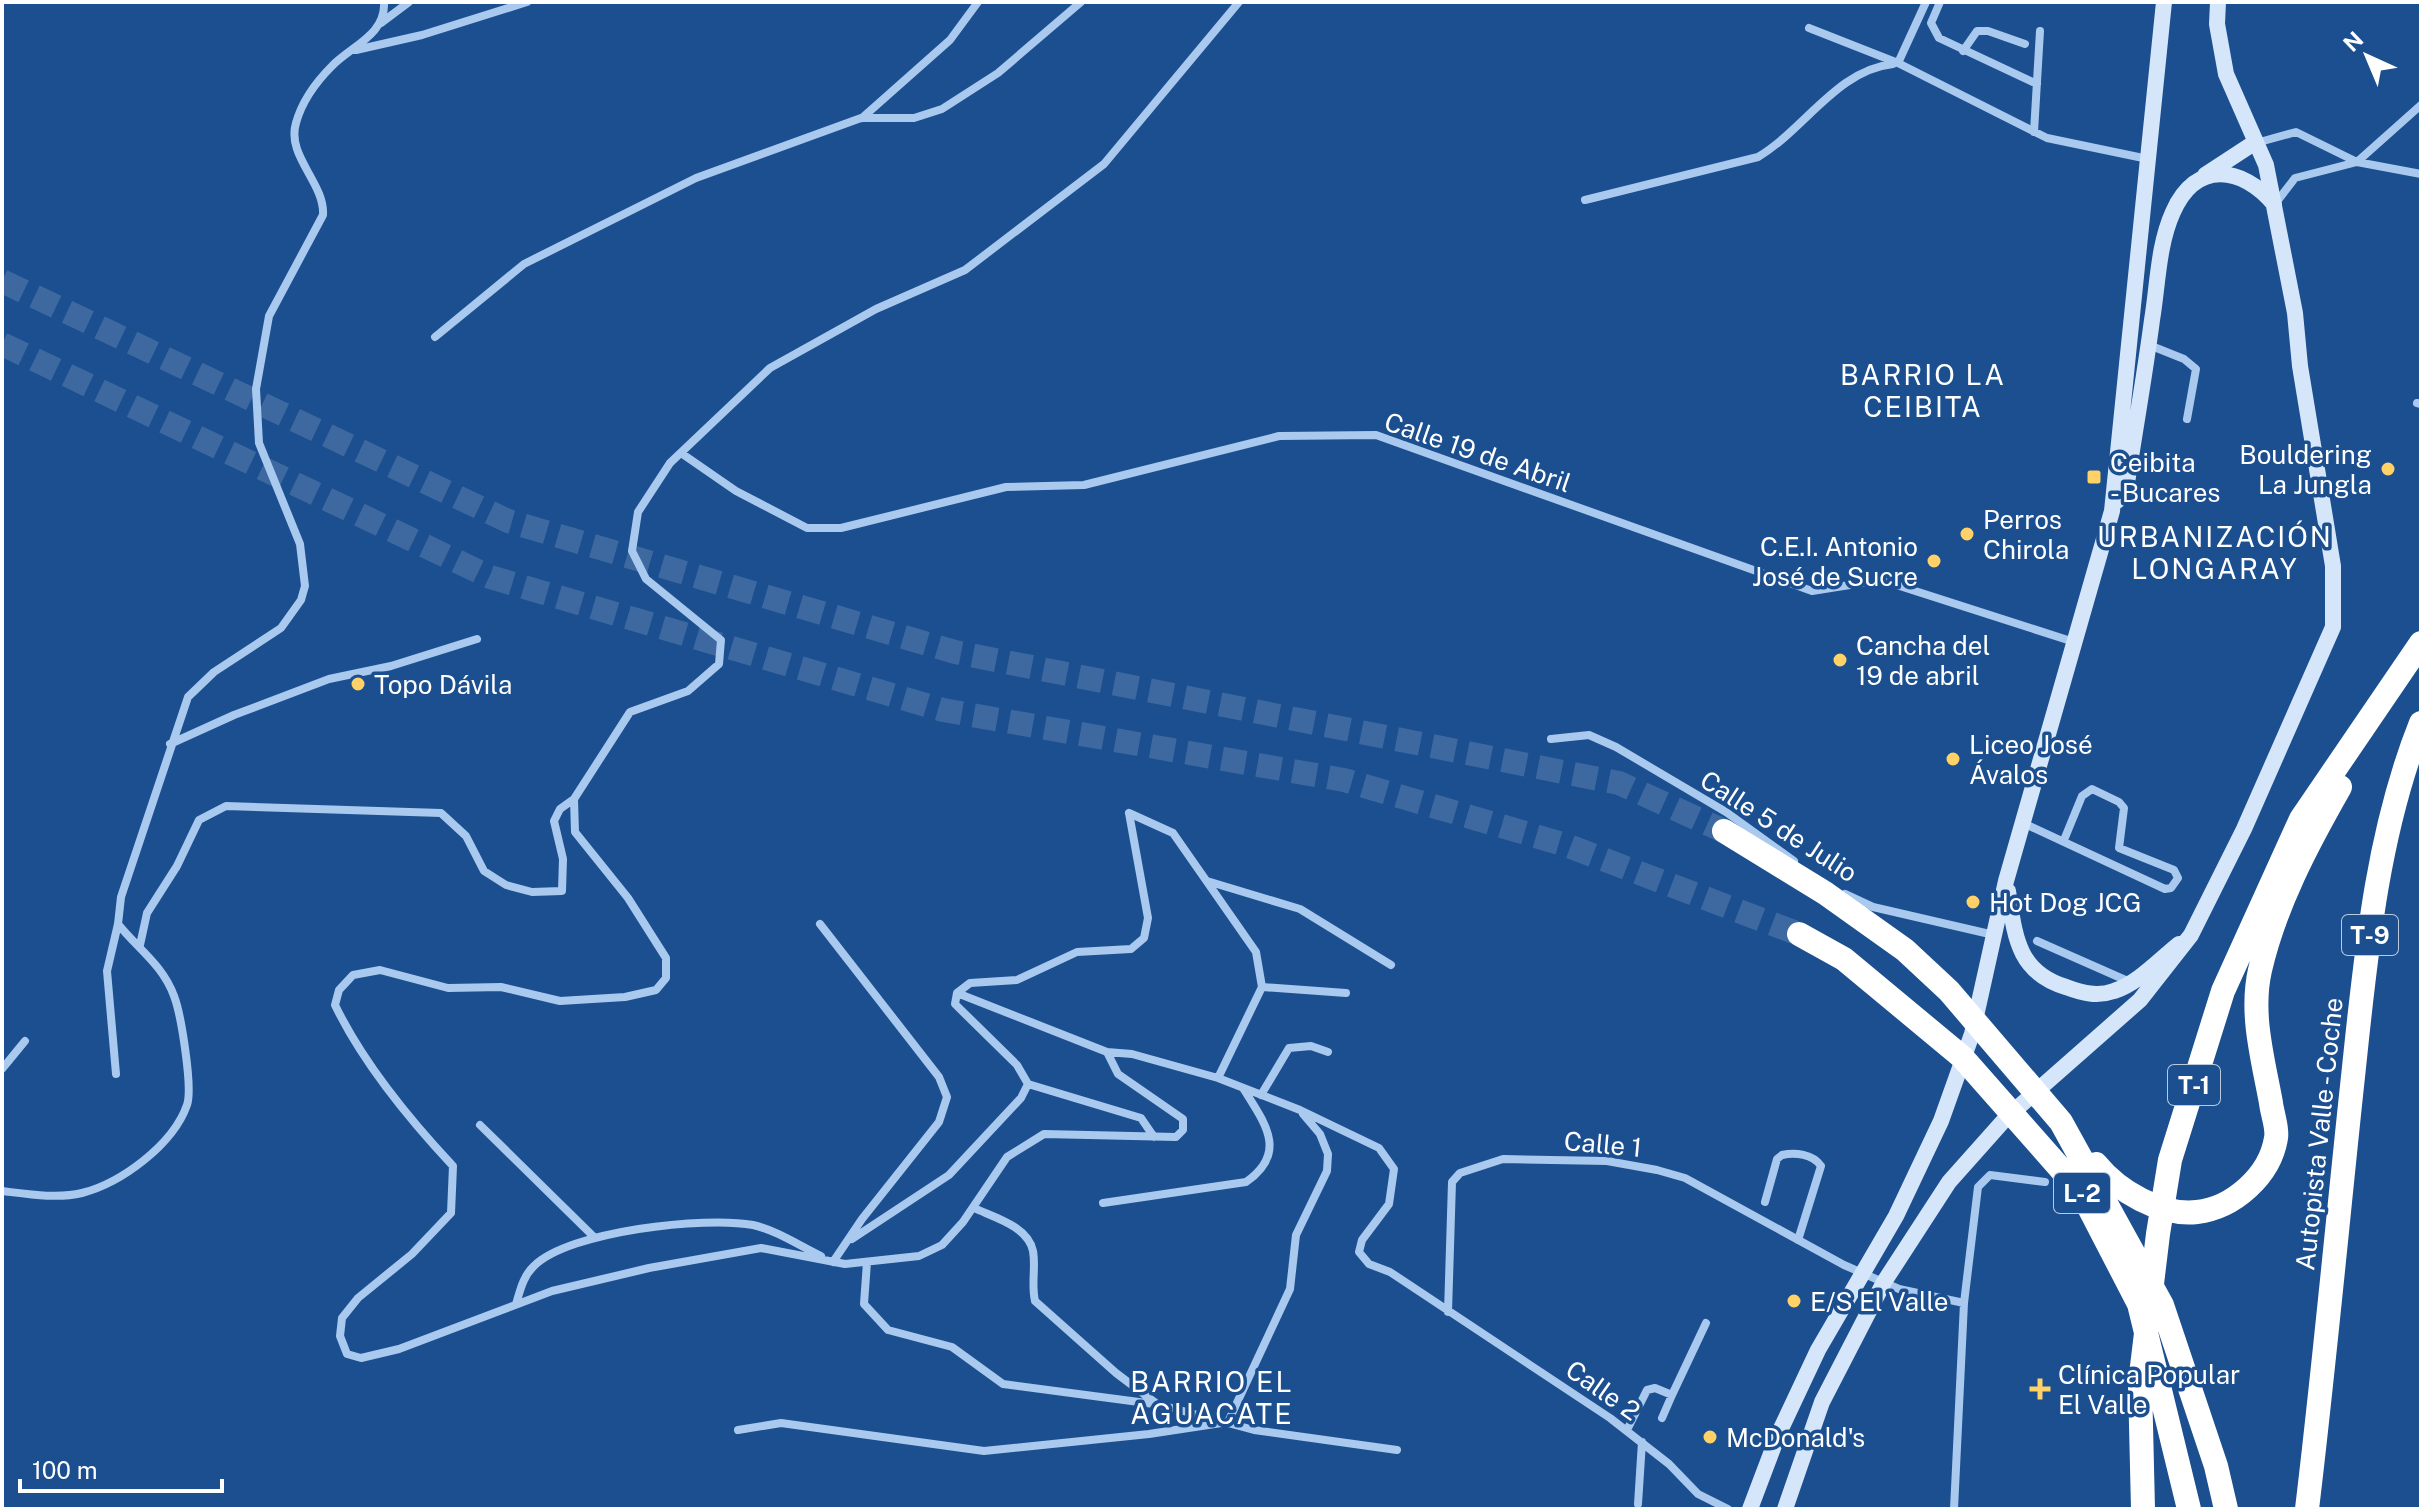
<svg xmlns="http://www.w3.org/2000/svg" width="2423" height="1511" viewBox="0 0 2423 1511" font-family="'Public Sans',sans-serif">
	<style>
		.lines { fill: none; stroke-linecap: round; stroke-linejoin: round }
		.motorway-tunnel { stroke: #3d69a0; stroke-width: 24; stroke-dasharray: 24 12; stroke-linecap: butt }
		.minor { stroke: #a9c9ee; stroke-width: 8 }
		.secondary { stroke: #d6e6fa; stroke-width: 16 }
		.motorway { stroke: #fff; stroke-width: 24 }
		.poi-dot { fill: #ffd166; stroke: #1b4f8f; stroke-width: 3 }
		.labels { text-anchor: middle; dominant-baseline: central; stroke-width: 7; stroke-linejoin: round; paint-order: stroke }
		.shield { fill: #1b4f8f; stroke: #bbcadd; stroke-width: 2 }
		.shield-label { font-size: 24px; font-weight: bold; fill: #fff }
		.street-label { font-size: 26px; fill: #fff; stroke: #1b4f8f }
		.poi-label { font-size: 26px; fill: #fff; stroke: #1b4f8f; text-anchor: start }
		.neighbourhood-label { font-size: 28px; letter-spacing: 2px; fill: #fff; stroke: #1b4f8f }
	</style>
	<rect width="100%" height="100%" fill="#1b4f8f"/>
	<g class="lines">
		<path class="motorway-tunnel" d="M 2,281 L 508,521 L 955,652 L 1619,783 L 1724,831
			M 2,344 L 490,577 L 943,710 L 1344,780 L 1566,845 L 1799,934"/>
		<path class="minor" d="M 1239,2 L 1104,164 L 965,270 L 876,309 L 770,368 L 670,463 L 638,512 L 632,551 L 646,579 L 721,640 L 719,664 L 688,691 L 630,712 L 574,799 L 575,832 L 628,898 L 666,958 L 666,978 L 656,990 L 625,997 L 560,1001 L 501,987 L 448,988 L 380,970 L 353,975 L 339,990 L 335,1005 C 363,1063 409,1119 453,1166 L 451,1213 L 412,1254 L 358,1298 L 342,1318 L 340,1336 L 347,1354 L 361,1358 L 399,1349 L 552,1291 L 649,1268 L 761,1248 L 845,1264 L 919,1256 L 942,1245 L 963,1222 L 1007,1157 L 1044,1134 L 1176,1137 L 1183,1130 L 1183,1119 L 1118,1074 L 1107,1052 L 1132,1054 L 1218,1078 L 1300,1110 L 1379,1148 L 1394,1169 L 1389,1204 L 1362,1240 L 1359,1252 L 1369,1264 L 1390,1272 L 1610,1418 L 1669,1464 L 1698,1494 L 1728,1509
			M 1940,2 L 1931,23 L 1939,38 L 2037,84
			M 381,23 L 409,2
			M 1809,28 L 1898,63 L 2047,138 L 2148,159
			M 356,50 L 422,35 L 527,2
			M 1963,51 L 1977,31 L 1988,31 L 2025,44
			M 1898,63 L 1926,2
			M 862,118 L 950,40 L 978,2
			M 2034,132 L 2040,31
			M 2256,143 L 2296,132 L 2357,162 L 2421,174
			M 1585,200 L 1758,157 C 1805,129 1837,70 1893,64
			M 2275,204 L 2295,178 L 2357,162 L 2421,105
			M 435,337 L 524,264 L 696,178 L 861,118 L 914,118 L 942,109 L 998,73 L 1081,2
			M 2149,345 L 2184,359 L 2196,369 L 2187,419
			M 2417,403 L 2421,404
			M 681,453 L 736,491 L 807,528 L 841,528 L 1006,487 L 1084,485 L 1279,436 L 1376,435 L 1812,591 L 1881,580 L 2074,642
			M 1551,739 L 1589,735 L 1616,747 L 1726,812 L 1794,861
			M 170,744 L 234,715 L 329,679 L 391,666 L 477,639
			M 1129,813 L 1173,833 L 1256,952 L 1262,987 L 1218,1078
			M 2023,823 L 2165,889 L 2171,888 L 2178,878 L 2174,870 L 2119,848 L 2124,808 L 2119,802 L 2092,789 L 2082,796 L 2064,840
			M 1207,881 L 1300,909 L 1391,965
			M 1845,894 L 1873,907 L 1994,935
			M 820,924 L 939,1077 L 947,1097 L 939,1122 L 862,1219 L 833,1262
			M 2037,941 L 2130,982
			M 140,945 L 147,913 L 177,866 L 199,820 L 226,806 L 441,813 L 466,836 L 484,871 L 506,885 L 532,892 L 562,891 L 563,859 L 554,821 L 560,809 L 574,799
			M 1262,987 L 1346,993
			M 957,993 L 1107,1052
			M 2,1069 L 25,1041
			M 116,1074 L 107,971 L 118,924
			M 1028,1084 L 1141,1118 L 1154,1137
			M 1261,1095 L 1289,1048 L 1311,1046 L 1328,1052
			M 480,1125 L 595,1238
			M 2,1191 C 27,1194 57,1199 82,1193 C 121,1183 173,1145 187,1105 C 193,1088 181,1014 174,996 C 163,965 137,948 118,924 L 121,897 L 188,697 L 214,672 L 281,628 L 301,600 L 305,586 L 300,544 L 259,443 L 256,389 L 269,316 L 323,215 C 325,183 286,156 296,123 C 302,101 316,82 332,66 C 351,46 386,35 384,2
			M 1765,1202 L 1777,1159 L 1782,1155 C 1795,1152 1813,1154 1821,1166 L 1798,1240
			M 1103,1203 L 1246,1182 C 1289,1152 1264,1122 1243,1088
			M 974,1208 C 993,1217 1028,1226 1033,1251 C 1036,1268 1031,1284 1035,1301 L 1116,1373 L 1157,1404 L 1254,1430 L 1397,1450
			M 852,1239 L 949,1175 L 1021,1098 L 1028,1084 L 1017,1065 L 955,1004 L 957,993 L 970,983 L 1017,980 L 1077,952 L 1131,949 L 1144,938 L 1148,918 L 1129,813
			M 867,1262 L 864,1304 L 888,1330 L 952,1347 L 1003,1384 L 1154,1404
			M 516,1304 C 520,1291 523,1276 534,1266 C 569,1231 705,1216 753,1225 C 776,1230 800,1246 821,1256
			M 1448,1312 L 1452,1182 L 1460,1173 L 1503,1159 L 1607,1161 L 1657,1170 L 1685,1178 L 1844,1265 L 1899,1289 L 1964,1303
			M 1662,1418 L 1672,1395
			M 738,1430 L 781,1423 L 984,1451 L 1149,1434 L 1228,1422 L 1290,1289 L 1296,1235 L 1327,1171 L 1328,1154 L 1320,1134 L 1303,1114
			M 1627,1430 L 1647,1390 L 1655,1388 L 1672,1395 L 1706,1323
			M 1638,1504 L 1642,1442
			M 1954,1509 L 1964,1303 L 1978,1187 L 1990,1175 L 2045,1182"/>
		<path class="secondary" d="M 2205,175 L 2254,143
			M 2117,501 L 2127,483 C 2135,429 2145,374 2152,320 C 2158,284 2158,245 2173,212 C 2196,160 2242,166 2274,204
			M 2008,891 C 2015,936 2017,972 2066,987 C 2082,993 2097,997 2114,991 C 2137,984 2159,960 2179,944
			M 1750,1509 L 1778,1435 L 1818,1350 L 1896,1216 L 1941,1121 L 1972,1034 L 2006,881 L 2112,511 L 2164,2
			M 1785,1509 L 1822,1402 L 1884,1282 L 1949,1182 L 2006,1118 L 2140,1000 L 2191,935 L 2244,829 L 2333,627 L 2333,566 L 2300,366 L 2295,313 L 2266,165 L 2226,74 L 2217,24 L 2218,2"/>
		<path class="motorway" d="M 1724,831 L 1825,893 L 1905,950 L 1949,991 L 2061,1122 L 2162,1305 L 2216,1466 L 2226,1509
			M 1799,934 L 1844,959 L 1962,1057 L 2081,1192 L 2139,1304 L 2189,1509
			M 2096,1164 C 2118,1191 2160,1216 2197,1212 C 2233,1208 2270,1176 2276,1138 C 2278,1128 2272,1113 2271,1103 C 2263,1059 2250,1014 2260,970 C 2275,905 2307,845 2340,787
			M 2143,1509 L 2140,1383 L 2158,1234 L 2170,1160 L 2223,991 L 2301,819 L 2421,643
			M 2307,1509 C 2324,1368 2337,1227 2352,1086 C 2365,965 2375,838 2421,723"/>
	</g>
	<g class="poi-dot">
		<circle cx="2388" cy="469" r="8"/>
		<rect x="2086" y="469" width="16" height="16" rx="4"/>
		<circle cx="1967" cy="534" r="8"/>
		<circle cx="1934" cy="561" r="8"/>
		<circle cx="1840" cy="660" r="8"/>
		<circle cx="358" cy="684" r="8"/>
		<circle cx="1953" cy="759" r="8"/>
		<circle cx="1973" cy="902" r="8"/>
		<circle cx="1794" cy="1301" r="8"/>
		<path d="M2036 1377h8v8h8v8h-8v8h-8v-8h-8v-8h8z"/>
		<circle cx="1710" cy="1437" r="8"/>
	</g>
	<g class="labels">
		<g class="shield">
			<rect x="2342" y="915" width="56" height="40" rx="6"/>
			<rect x="2168" y="1065" width="52" height="40" rx="6"/>
			<rect x="2054" y="1173" width="56" height="40" rx="6"/>
		</g>
		<g class="shield-label">
			<text x="2370" y="935">T-9</text>
			<text x="2194" y="1085">T-1</text>
			<text x="2082" y="1193">L-2</text>
		</g>
		<g class="street-label">
			<text transform="translate(1478 452) rotate(19)">Calle 19 de Abril</text>
			<text transform="translate(1779 826) rotate(33)">Calle 5 de Julio</text>
			<text transform="translate(2319 1134) rotate(-84)">Autopista Valle - Coche</text>
			<text transform="translate(1603 1144) rotate(5)">Calle 1</text>
			<text transform="translate(1603 1390) rotate(35)">Calle 2</text>
		</g>
		<g class="poi-label">
			<text x="2372" y="454" text-anchor="end">Bouldering<tspan x="2372" dy="30">La Jungla</tspan></text>
			<text x="2110" y="462">Ceibita<tspan x="2110" dy="30">- Bucares</tspan></text>
			<text x="1983" y="519">Perros<tspan x="1983" dy="30">Chirola</tspan></text>
			<text x="1918" y="546" text-anchor="end">C.E.I. Antonio<tspan x="1918" dy="30">José de Sucre</tspan></text>
			<text x="1856" y="645">Cancha del<tspan x="1856" dy="30">19 de abril</tspan></text>
			<text x="374" y="684">Topo Dávila</text>
			<text x="1969" y="744">Liceo José<tspan x="1969" dy="30">Ávalos</tspan></text>
			<text x="1989" y="902">Hot Dog JCG</text>
			<text x="1810" y="1301">E/S El Valle</text>
			<text x="2058" y="1374">Clínica Popular<tspan x="2058" dy="30">El Valle</tspan></text>
			<text x="1726" y="1437">McDonald's</text>
		</g>
		<g class="neighbourhood-label">
			<text x="1923" y="374">BARRIO LA<tspan x="1923" dy="32">CEIBITA</tspan></text>
			<text x="2215" y="536">URBANIZACIÓN<tspan x="2215" dy="32">LONGARAY</tspan></text>
			<text x="1212" y="1381">BARRIO EL<tspan x="1212" dy="32">AGUACATE</tspan></text>
		</g>
	</g>
	<rect width="2423" height="1511" fill="none" stroke="#ffffff" stroke-width="8"/>
	<g transform="translate(2367 56) rotate(316)" stroke="#1b4f8f" stroke-width="6" paint-order="stroke">
	<path d="M0-6L14 30L0 20L-14 30Z" fill="#ffffff"/>
	<text y="-12" font-size="22" font-weight="bold" text-anchor="middle" fill="#ffffff">N</text>
	</g>
	<path d="M20 1479v12h202v-12" fill="none" stroke="#ffffff" stroke-width="4"/>
	<text x="32" y="1479" font-size="24" fill="#ffffff" stroke="#1b4f8f" stroke-width="6" paint-order="stroke">100 m</text>
</svg>
